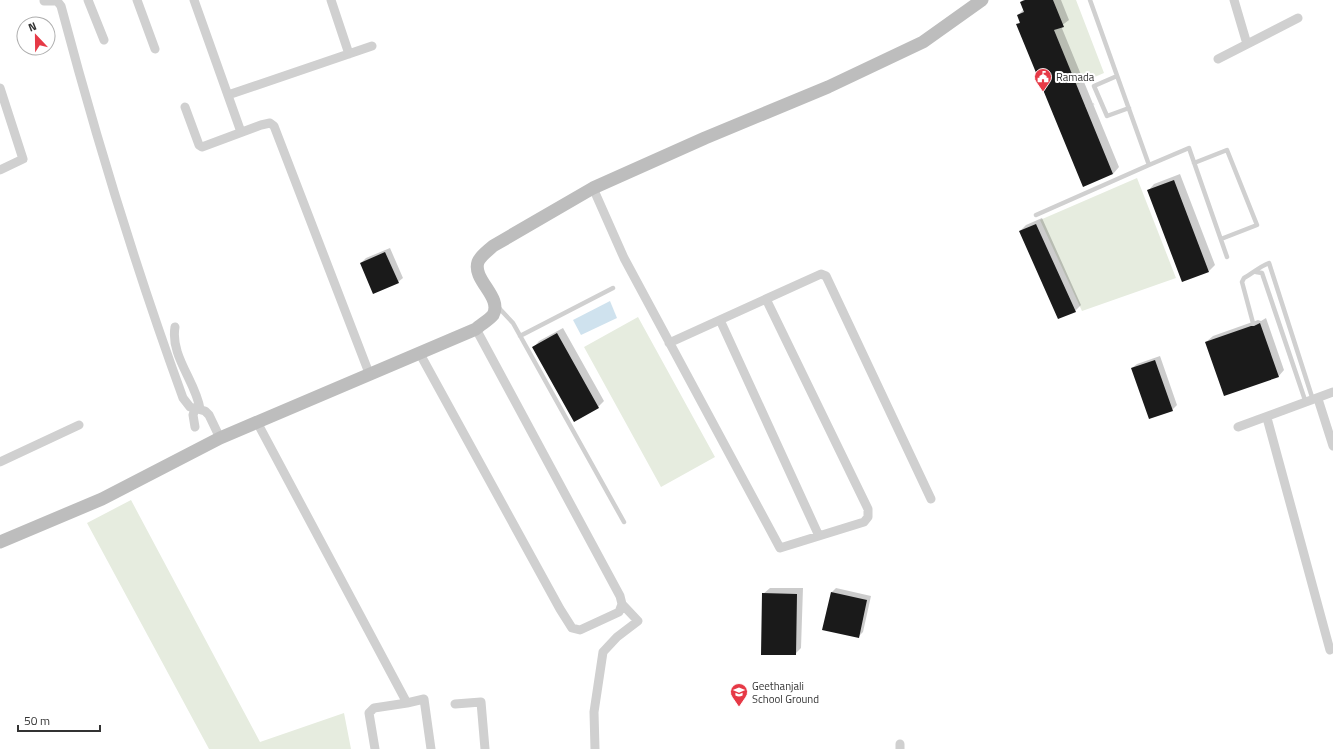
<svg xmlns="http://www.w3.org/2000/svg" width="1333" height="749" viewBox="0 0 1333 749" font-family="'Titillium Web',sans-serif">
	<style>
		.green { fill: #e6ecdf }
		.water { fill: #cfe2ee }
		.shadow { fill: #0003 }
		.building { fill: #1a1a1a }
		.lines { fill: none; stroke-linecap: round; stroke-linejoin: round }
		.path { stroke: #cdcdcd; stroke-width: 2; stroke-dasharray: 2 2; stroke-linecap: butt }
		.lane { stroke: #d0d0d0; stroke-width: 4.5 }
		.street { stroke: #d0d0d0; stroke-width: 9 }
		.secondary { stroke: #bdbdbd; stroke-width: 13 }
		.labels { text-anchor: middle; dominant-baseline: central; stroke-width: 4; stroke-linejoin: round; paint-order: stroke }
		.poi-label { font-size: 11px; fill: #333; stroke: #fff; text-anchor: start }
	</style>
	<rect width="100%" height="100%" fill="#fff"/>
	<path class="green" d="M 1053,0 L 1076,0 L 1104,73 L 1076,85 L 1054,30 L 1063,27 Z
		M 1137,178 L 1176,278 L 1082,311 L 1040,220 Z
		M 638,317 L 715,457 L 661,487 L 584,347 Z
		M 131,500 L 260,742 L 344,713 L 351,749 L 209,749 L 87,523 Z"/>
	<path class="water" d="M 610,301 L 617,318 L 581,335 L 573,320 Z"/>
	<path class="shadow" d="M 1023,0 L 1061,0 L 1069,20 L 1061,26 L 1119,167 L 1113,174 L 1017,25 L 1021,21 L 1018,15 L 1024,9 L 1021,2 Z
		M 1180,174 L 1215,265 L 1209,271 L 1148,191 L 1154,184 Z
		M 1042,218 L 1081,305 L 1075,311 L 1020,231 L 1026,225 Z
		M 390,248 L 403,278 L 398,282 L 361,263 L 366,258 Z
		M 1266,318 L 1284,370 L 1278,377 L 1206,342 L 1213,336 L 1258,320 L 1261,321 Z
		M 563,328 L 604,401 L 598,407 L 533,348 L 539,341 Z
		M 1160,356 L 1177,405 L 1172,410 L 1132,368 L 1137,364 Z
		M 770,588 L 803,588 L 801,648 L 795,654 L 763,594 Z
		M 836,588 L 871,596 L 863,632 L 858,637 L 832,592 Z"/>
	<path class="building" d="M 1025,0 L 1053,0 L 1064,27 L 1054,30 L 1113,174 L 1083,187 L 1016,24 L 1020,23 L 1017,15 L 1024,12 L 1020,2 Z
		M 1174,180 L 1209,272 L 1182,282 L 1147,190 Z
		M 1036,224 L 1076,312 L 1058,319 L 1019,231 Z
		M 385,252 L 399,283 L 373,294 L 360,263 Z
		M 1260,323 L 1279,377 L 1224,396 L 1205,342 L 1251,326 L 1254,326 Z
		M 557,333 L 599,408 L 574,422 L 532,347 Z
		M 1155,360 L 1173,411 L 1149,419 L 1131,368 Z
		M 831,592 L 867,600 L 859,638 L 822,630 Z
		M 762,593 L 797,594 L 796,655 L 761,655 Z"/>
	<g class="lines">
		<path class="path" d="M 1086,107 L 1094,104"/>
		<path class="lane" d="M 1117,76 L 1094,86 L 1107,116 L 1129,108
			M 1194,163 L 1227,150 L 1257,225 L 1221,239
			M 1149,165 L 1189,148 L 1227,257
			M 1036,215 L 1149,165 L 1090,0
			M 1256,272 L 1262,273 L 1306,403
			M 498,307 L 513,323 L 624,522
			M 1253,323 L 1242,282 L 1244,278 C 1253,273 1259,267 1269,263 L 1313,400
			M 520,336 L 613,288"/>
		<path class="street" d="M 88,0 L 104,40
			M 137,0 L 155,49
			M 194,0 L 241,132
			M 331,0 L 349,54
			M 1234,0 L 1247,44
			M 44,1 L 57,1 L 61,6 C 96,138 136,269 183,398 L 190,407 L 205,411 L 209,415 L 220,438
			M 1218,59 L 1298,18
			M 0,88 L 23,159 L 0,170
			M 228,95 L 372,46
			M 185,107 L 199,145 L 202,147 L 261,125 L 270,123 L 274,126 L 369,373
			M 593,188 L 624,258 L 780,548 L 864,522 L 868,517 L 868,509 L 766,299
			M 720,320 L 819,536
			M 175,327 C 170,356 196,382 200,409
			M 669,343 L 821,274 L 826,276 L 931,499
			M 420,354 L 560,609 L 572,628 L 580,630 L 619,612 L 622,604 L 620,596 L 476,329
			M 1318,399 L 1333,446
			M 1267,418 L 1330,650
			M 257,422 L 407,703 L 424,699 L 431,749
			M 195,427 L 193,415 L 195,409
			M 1238,427 L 1333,392
			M 0,462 L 79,425
			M 455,704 L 481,702 L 485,749
			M 375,749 L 369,713 L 374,708 L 407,703
			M 595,749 L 594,712 L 603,652 L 617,637 L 638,621 L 622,604
			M 900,749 L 900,744"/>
		<path class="secondary" d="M 0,542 L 102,499 L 220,438 L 476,329 C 480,325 489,320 493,315 C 503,297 472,280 478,262 C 481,255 488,251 493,246 L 593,188 L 705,138 L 828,87 L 923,42 L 982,0"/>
	</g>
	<defs>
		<symbol id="civic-pin" viewBox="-11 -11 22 30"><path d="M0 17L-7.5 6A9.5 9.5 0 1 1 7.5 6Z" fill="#e63946" stroke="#fff"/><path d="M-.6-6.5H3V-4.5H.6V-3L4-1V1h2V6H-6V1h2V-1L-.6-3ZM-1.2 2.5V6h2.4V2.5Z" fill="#fff"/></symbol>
		<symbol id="school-pin" viewBox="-11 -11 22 30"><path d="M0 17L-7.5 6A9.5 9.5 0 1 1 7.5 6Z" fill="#e63946" stroke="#fff"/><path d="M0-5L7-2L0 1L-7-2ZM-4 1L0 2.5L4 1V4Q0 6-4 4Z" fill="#fff"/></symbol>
	</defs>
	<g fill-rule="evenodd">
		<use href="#civic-pin" x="1033" y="67" width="20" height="27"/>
		<use href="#school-pin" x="729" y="682" width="20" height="27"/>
	</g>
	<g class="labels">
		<g class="poi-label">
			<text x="1056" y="77">Ramada</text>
			<text x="752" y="686">Geethanjali<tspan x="752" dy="13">School Ground</tspan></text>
		</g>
	</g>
	<g transform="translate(36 36) rotate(338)"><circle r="19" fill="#ffffff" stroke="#adadad"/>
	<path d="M0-3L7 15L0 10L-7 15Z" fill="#e63946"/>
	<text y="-6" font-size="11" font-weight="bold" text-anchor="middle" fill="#333333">N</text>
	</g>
	<path d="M18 725v6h82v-6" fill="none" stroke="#333333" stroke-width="2"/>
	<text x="24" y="725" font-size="12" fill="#333333" stroke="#ffffff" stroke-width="3" paint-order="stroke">50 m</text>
</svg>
